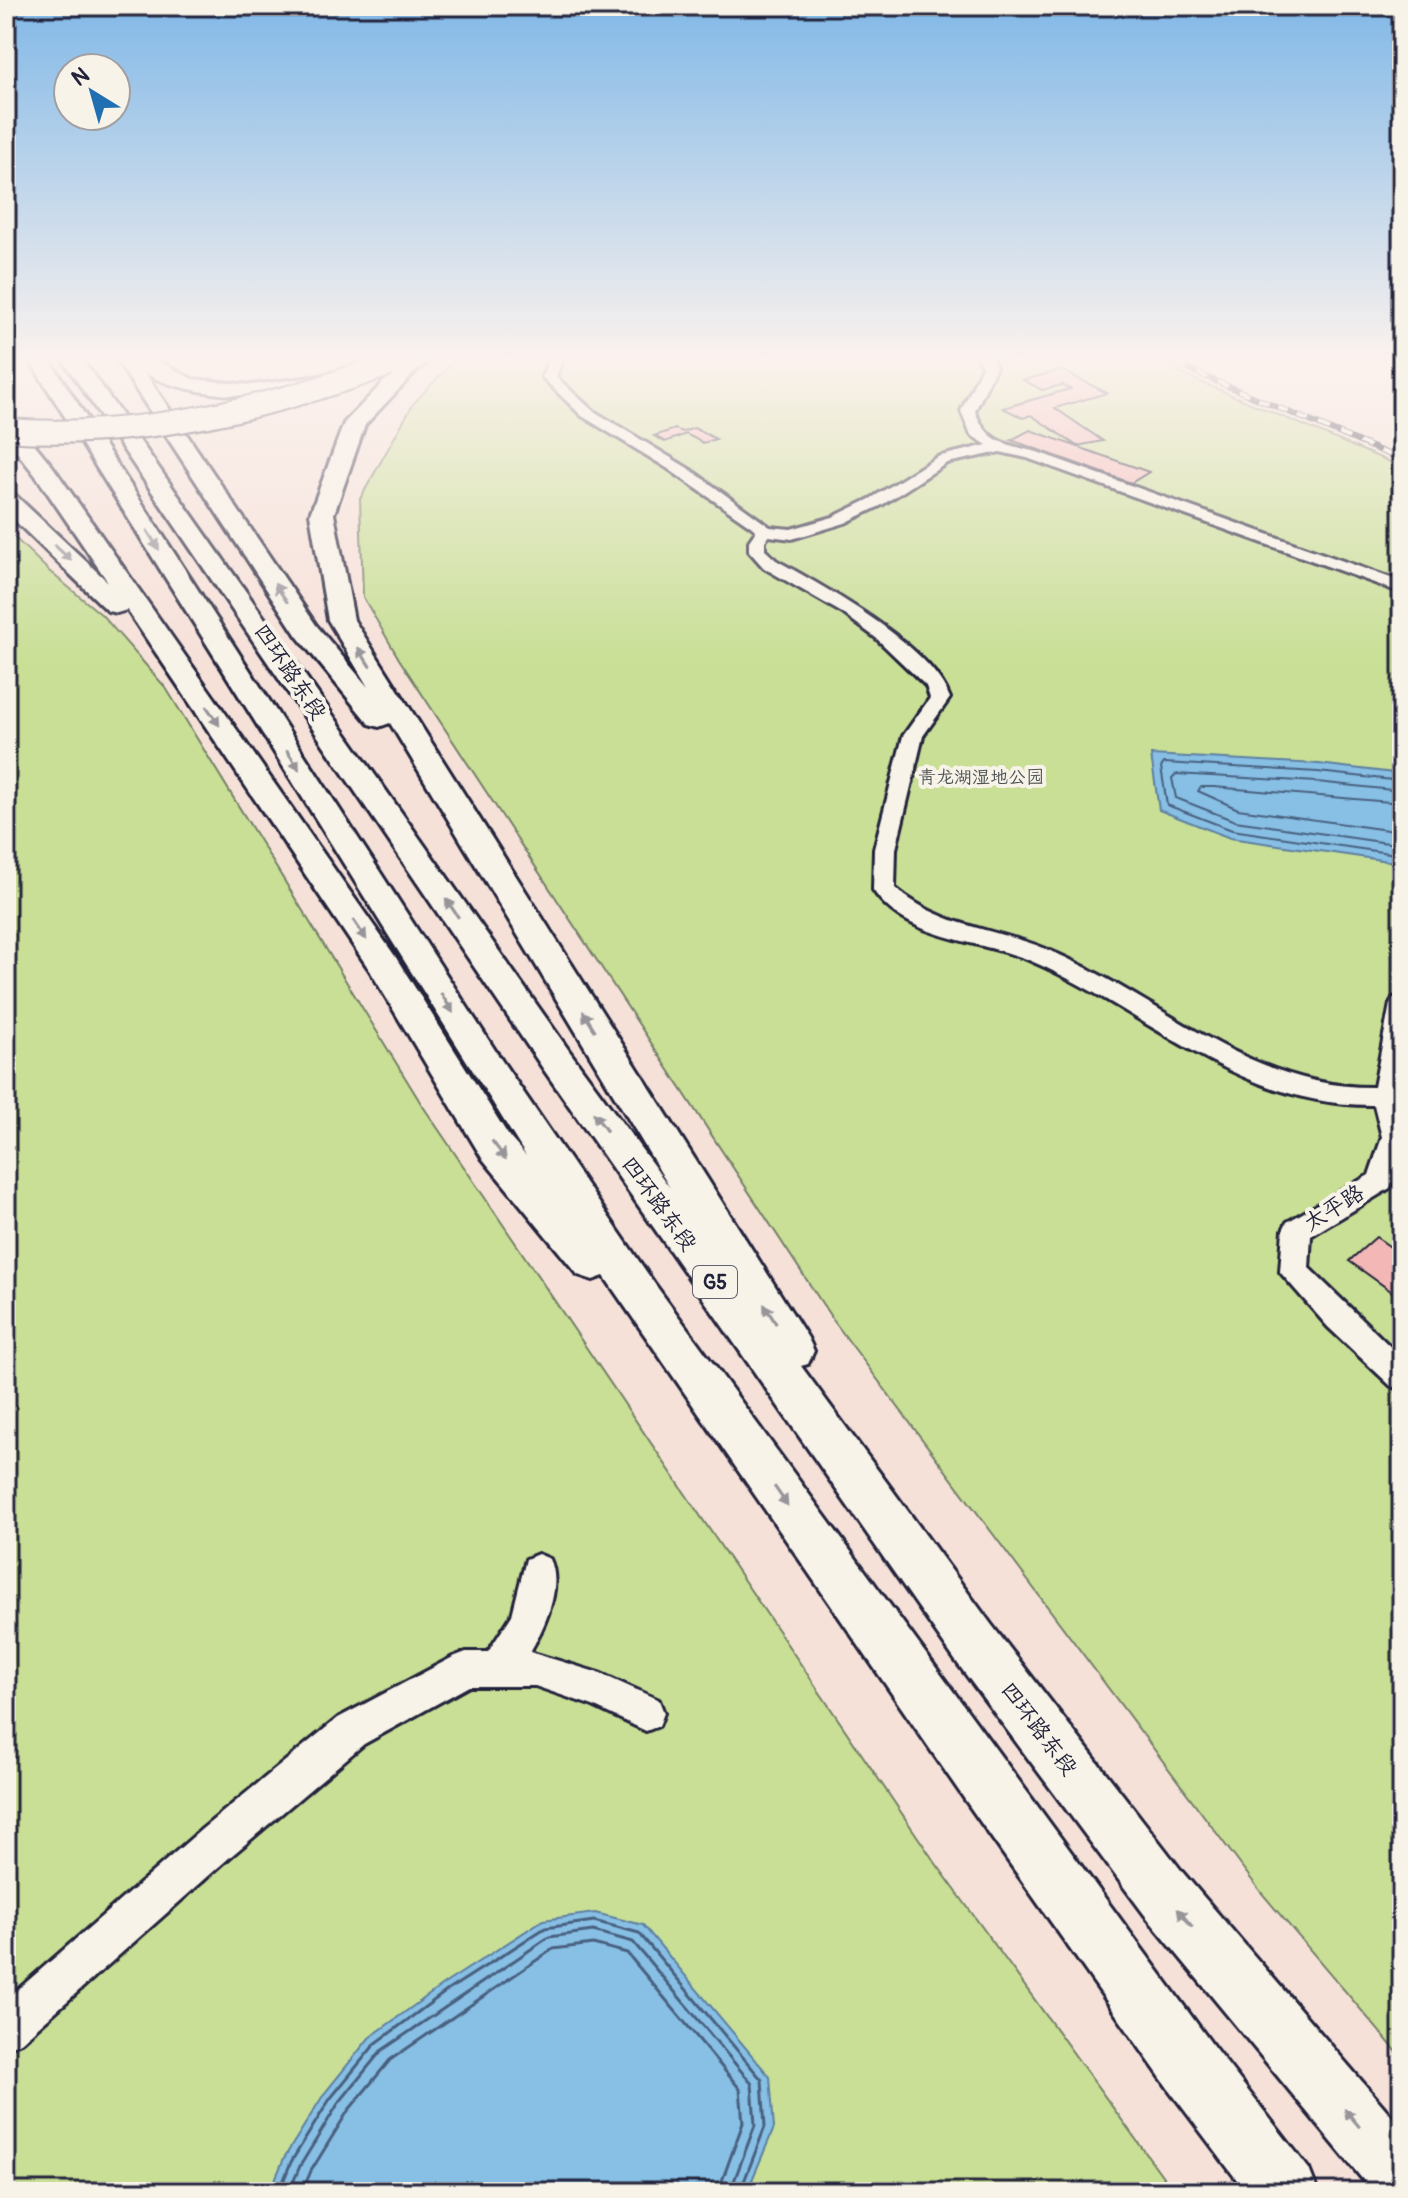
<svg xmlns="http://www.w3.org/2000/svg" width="1408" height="2198" viewBox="0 0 1408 2198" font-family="Pangolin,'LXGW WenKai TC',sans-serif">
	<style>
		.green { fill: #c8df95; stroke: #758068; stroke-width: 2 }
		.water { fill: #87bfe5; stroke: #5f80a1; stroke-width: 2 }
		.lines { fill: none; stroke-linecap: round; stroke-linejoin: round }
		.shore-far1 { stroke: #4a617f; stroke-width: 2 }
		.shore { stroke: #4a617f; stroke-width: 3 }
		.building { fill: #f3b7b6; stroke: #22223b; stroke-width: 2 }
		.minor-casing { stroke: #22223b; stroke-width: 6 }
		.highway-casing { stroke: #22223b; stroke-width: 6 }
		.minor { fill: #f7f3e8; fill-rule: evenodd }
		.highway { fill: #f7f3e8; fill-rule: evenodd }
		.rail-casing { stroke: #22223b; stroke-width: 6 }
		.rail { stroke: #f7f3e8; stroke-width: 4; stroke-dasharray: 11; stroke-linecap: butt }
		.highway-bridge-casing { stroke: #22223b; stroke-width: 26; stroke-linecap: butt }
		.highway-bridge { stroke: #f7f3e8; stroke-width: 22 }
		.oneway { fill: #97959a }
		.labels { text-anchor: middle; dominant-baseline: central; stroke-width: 8; stroke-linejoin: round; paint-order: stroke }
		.far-park-label { font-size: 18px; fill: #4c5152; stroke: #f7f3e8 }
		.shield { fill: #f7f3e8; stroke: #62616f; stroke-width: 2 }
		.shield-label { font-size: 20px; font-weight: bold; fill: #22223b }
		.street-label { font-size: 22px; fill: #22223b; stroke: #f7f3e8 }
	</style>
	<rect width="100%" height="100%" fill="#f6e1d9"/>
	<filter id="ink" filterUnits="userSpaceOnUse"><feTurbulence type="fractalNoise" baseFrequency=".0125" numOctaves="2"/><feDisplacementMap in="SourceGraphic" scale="16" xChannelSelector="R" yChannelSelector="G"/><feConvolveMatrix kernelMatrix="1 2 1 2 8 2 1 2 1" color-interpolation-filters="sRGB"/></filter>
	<g filter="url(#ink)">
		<path class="green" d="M 458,356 L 1139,356 L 1402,467 L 1402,2058 L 1260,1891 L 833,1320 L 399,659 L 363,597 L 360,499 L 413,404 Z
			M 6,529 L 49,571 L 102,615 L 166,688 L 422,1105 L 932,1858 L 1174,2192 L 6,2192 Z"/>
		<path class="water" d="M 1151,755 L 1319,764 L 1402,774 L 1402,863 L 1230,838 L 1159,810 Z
			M 595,1913 L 643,1925 L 770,2077 L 774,2128 L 747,2192 L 270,2192 L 284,2158 L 324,2094 L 369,2038 L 444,1984 L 543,1920 Z"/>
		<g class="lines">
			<path class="shore-far1" d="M 1402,781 L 1318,772 L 1164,763 L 1161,767 L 1167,805 L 1232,830 L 1402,855
				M 1402,791 L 1317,782 L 1176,774 L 1172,778 L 1176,798 L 1235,821 L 1402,845
				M 1402,803 L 1214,787 L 1201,787 L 1198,791 L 1238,809 L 1402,832"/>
			<path class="shore" d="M 279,2192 L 291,2162 L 330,2099 L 375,2044 L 448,1990 L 545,1928 L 594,1921 L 639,1933 L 762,2080 L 765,2127 L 740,2192
				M 289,2192 L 300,2166 L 338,2104 L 381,2051 L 549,1937 L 593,1931 L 633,1942 L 752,2084 L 755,2125 L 730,2192
				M 302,2192 L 311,2171 L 348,2111 L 390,2060 L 553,1949 L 593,1944 L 627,1953 L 740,2089 L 743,2123 L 718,2192"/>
		</g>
		<path class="building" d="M 1061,370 L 1107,393 L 1055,408 L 1103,441 L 1077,446 L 1031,415 L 1023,418 L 1003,408 L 1070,389 L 1062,385 L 1042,390 L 1023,380 Z
			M 694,428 L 716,439 L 703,443 L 686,434 L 665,442 L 654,436 L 675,429 L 683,432 Z
			M 1030,430 L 1149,472 L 1131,483 L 1011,440 Z
			M 1376,1237 L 1402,1255 L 1402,1299 L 1349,1261 Z"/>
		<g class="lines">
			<defs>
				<path id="minor" d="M 550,356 L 564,356 L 556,377 L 592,410 L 691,470 L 770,527 L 791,529 L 833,517 L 870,499 L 937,457 L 987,445 L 971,435 L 961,411 L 982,367 L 977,356 L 991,356 L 996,367 L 975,411 C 988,444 1006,444 1037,452 L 1402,582 L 1402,593 L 1027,458 L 1000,452 L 947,463 L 882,505 L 845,523 L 792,539 L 769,536 L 765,541 L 765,550 L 776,560 C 825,588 930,644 950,698 L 923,736 L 896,849 L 895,888 C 943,928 991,927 1046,949 C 1159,995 1245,1088 1374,1087 L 1390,1004 L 1393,998 L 1402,996 C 1402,1021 1404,1047 1402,1072 C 1401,1080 1398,1088 1398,1096 C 1400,1133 1408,1153 1390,1188 L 1311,1236 L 1309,1268 L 1402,1358 L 1402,1390 L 1391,1386 L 1328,1327 L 1280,1272 L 1283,1230 L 1287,1222 L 1369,1175 L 1382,1137 L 1374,1105 C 1238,1107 1148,1011 1031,961 C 980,939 907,941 873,890 L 874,849 L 903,736 L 930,698 L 926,686 L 876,638 L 844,614 L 764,568 L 749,551 L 749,541 L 756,531 L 752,527 L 667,468 L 582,416 L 542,377 Z
					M 538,1554 L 550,1559 C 563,1587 545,1626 530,1652 L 599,1673 L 659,1700 L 664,1713 L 659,1726 L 646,1731 L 593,1706 L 535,1686 L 469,1686 L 364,1744 L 230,1857 L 21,2042 L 6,2048 L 6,2000 L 202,1829 L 338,1718 L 453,1657 L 466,1652 L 488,1652 L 512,1615 L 526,1559 Z"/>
				<path id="highway" d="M 27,356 L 47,356 L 502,1061 L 654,1283 L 1214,2047 L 1309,2169 L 1318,2192 L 1246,2192 L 1170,2091 L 970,1807 L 604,1276 L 593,1280 L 578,1275 L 482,1158 L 369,969 L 127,610 L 117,613 L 108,611 L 6,512 L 6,492 L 14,494 L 108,582 L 36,476 L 6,438 L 6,418 L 14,419 L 53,467 L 395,956 L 510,1138 L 526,1156 Z
					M 60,356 L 80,356 L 570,1052 L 670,1188 L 390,723 L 379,727 L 369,724 L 297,636 L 114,356 L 148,356 L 192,379 L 251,385 L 320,376 L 350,367 L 368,356 L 389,356 C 351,408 197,405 145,373 L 316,625 L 368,687 L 328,620 L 310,514 L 344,423 L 403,362 L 412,356 L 436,356 L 417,370 L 365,425 L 334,514 L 354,620 L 808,1338 L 814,1351 L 808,1364 L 801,1366 L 991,1624 L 1184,1874 L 1402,2128 L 1402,2192 L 1373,2192 L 1144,1914 L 955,1660 L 544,1070 Z"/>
			</defs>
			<use href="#minor" class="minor-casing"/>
			<use href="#highway" class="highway-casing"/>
			<use href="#minor" class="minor"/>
			<use href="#highway" class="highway"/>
			<defs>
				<path id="rail" d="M 1157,356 L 1402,460"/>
			</defs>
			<use href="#rail" class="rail-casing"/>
			<use href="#rail" class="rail"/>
			<defs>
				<path id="highway-bridge" d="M 6,430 C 136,440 267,409 388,365"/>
			</defs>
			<use href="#highway-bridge" class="highway-bridge-casing"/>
			<use href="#highway-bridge" class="highway-bridge"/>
		</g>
		<defs><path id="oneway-solid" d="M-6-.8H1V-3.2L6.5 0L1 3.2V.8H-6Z" transform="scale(2)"/></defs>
		<g class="oneway">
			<use href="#oneway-solid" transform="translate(153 540) rotate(58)"/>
			<use href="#oneway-solid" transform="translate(63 553) rotate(43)"/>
			<use href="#oneway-solid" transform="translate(281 593) rotate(-124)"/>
			<use href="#oneway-solid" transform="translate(364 657) rotate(-122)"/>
			<use href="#oneway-solid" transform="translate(213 716) rotate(56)"/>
			<use href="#oneway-solid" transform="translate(293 760) rotate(58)"/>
			<use href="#oneway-solid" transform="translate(452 908) rotate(-124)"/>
			<use href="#oneway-solid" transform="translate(360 930) rotate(56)"/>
			<use href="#oneway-solid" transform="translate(447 1003) rotate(58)"/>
			<use href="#oneway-solid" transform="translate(589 1021) rotate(-122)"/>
			<use href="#oneway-solid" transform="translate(600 1122) rotate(-126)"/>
			<use href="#oneway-solid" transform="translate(499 1150) rotate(53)"/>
			<use href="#oneway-solid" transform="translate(770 1314) rotate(-122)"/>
			<use href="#oneway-solid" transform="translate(781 1496) rotate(55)"/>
			<use href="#oneway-solid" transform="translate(1185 1918) rotate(-130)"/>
			<use href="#oneway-solid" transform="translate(1352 2118) rotate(-130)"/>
		</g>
	</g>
	<linearGradient id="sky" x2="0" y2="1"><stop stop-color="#81b8e7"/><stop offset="0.54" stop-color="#fbf2ee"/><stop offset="1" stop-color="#fbf2ee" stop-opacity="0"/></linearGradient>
	<rect width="1408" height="664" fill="url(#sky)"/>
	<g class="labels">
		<g class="far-park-label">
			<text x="981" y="777">青龙湖湿地公园</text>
		</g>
		<rect class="shield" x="693" y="1266" width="44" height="32" rx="6"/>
		<g class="shield-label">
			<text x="715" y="1282">G5</text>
		</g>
		<g class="street-label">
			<text transform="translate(290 672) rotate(56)">四环路东段</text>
			<text transform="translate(659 1204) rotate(54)">四环路东段</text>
			<text transform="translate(1334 1208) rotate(-32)">太平路</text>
			<text transform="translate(1039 1729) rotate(53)">四环路东段</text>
		</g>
	</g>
	<rect width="1408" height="2198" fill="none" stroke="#f7f3e8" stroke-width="32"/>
	<rect x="16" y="16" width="1376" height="2166" fill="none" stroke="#22223b" stroke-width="3" filter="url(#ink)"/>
	<g transform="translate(92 92) rotate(323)"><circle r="38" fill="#f7f3e8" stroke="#a29fa3" stroke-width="2"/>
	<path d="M0-6L14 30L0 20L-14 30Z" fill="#1f6fb2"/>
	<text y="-12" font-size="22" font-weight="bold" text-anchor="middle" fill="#22223b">N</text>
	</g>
</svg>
